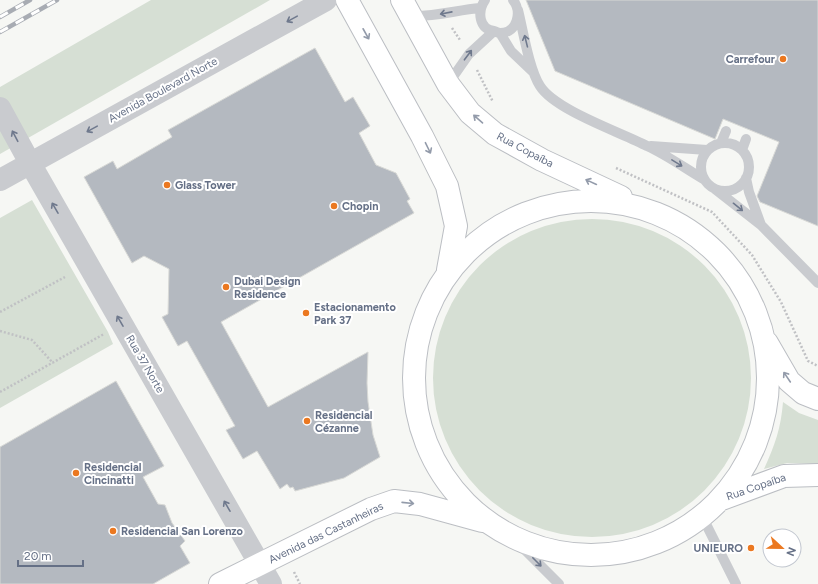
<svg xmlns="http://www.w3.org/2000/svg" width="818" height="584" viewBox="0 0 818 584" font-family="Figtree,sans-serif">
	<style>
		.green { fill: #d6dfd4 }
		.building { fill: #b4b9c0; stroke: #d8d9d6 }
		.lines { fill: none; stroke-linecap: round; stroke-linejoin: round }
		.secondary-casing { stroke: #bbbec3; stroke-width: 24 }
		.path { stroke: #c0c1c4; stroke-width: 2.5; stroke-dasharray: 2 2; stroke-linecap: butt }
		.service { stroke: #c9cbcf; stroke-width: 10 }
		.tertiary { stroke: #c9cbcf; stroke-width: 22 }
		.secondary { stroke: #fff; stroke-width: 22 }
		.rail-casing { stroke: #a8acb3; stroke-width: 4.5 }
		.rail { stroke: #fff; stroke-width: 3; stroke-dasharray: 9; stroke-linecap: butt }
		.oneway { stroke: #6f798d }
		.oneway2 { stroke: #939baa }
		.poi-dot { fill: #eb7820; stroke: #fff; stroke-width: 1.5 }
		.labels { text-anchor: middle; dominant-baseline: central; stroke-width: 4; stroke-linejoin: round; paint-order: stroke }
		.poi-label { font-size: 11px; font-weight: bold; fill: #657086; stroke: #fff; text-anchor: start }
		.street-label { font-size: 11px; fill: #657086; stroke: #fff }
	</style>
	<rect width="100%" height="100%" fill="#f6f7f4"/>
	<path class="green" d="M 151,0 L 270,0 L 0,154 L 0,87 Z
		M 32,200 L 108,332 L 113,344 L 0,408 L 0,218 Z
		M433 378a159 159 0 1 1 318 0a159 159 0 1 1-318 0Z
		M 783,402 L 799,413 L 818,420 L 818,464 L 787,463 L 764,469 C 775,445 781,428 783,402 Z"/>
	<path class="building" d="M 526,0 L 818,0 L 818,226 L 760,202 L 757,196 L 779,142 L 723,119 L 715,139 L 555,71 Z
		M 315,48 L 345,102 L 353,97 L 370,126 L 359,133 L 376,165 L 396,173 L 410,199 L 407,201 L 414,213 L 221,322 L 268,407 L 368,352 L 367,383 L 368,402 L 373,435 L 380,457 L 344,478 L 295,491 L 293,487 L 290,488 L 287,484 L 280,489 L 257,451 L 243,459 L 226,430 L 235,426 L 187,341 L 178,346 L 162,317 L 168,314 L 169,269 L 144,256 L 132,263 L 84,177 L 113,161 L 117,169 L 172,137 L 168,130 Z
		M 116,381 L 164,466 L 143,477 L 158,504 L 165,505 L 172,523 L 185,541 L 180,546 L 190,563 L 153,584 L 0,584 L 0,447 Z"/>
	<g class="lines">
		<defs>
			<path id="secondary" d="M 347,0 L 422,136 L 447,186 L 456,226 L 448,270
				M 402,0 L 448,84 L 470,113 L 495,134 L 542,160 L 621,197
				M414 378a177 177 0 1 1 354 0a177 177 0 1 1-354 0Z
				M 767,343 L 789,381 L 803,393 L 818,399
				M 719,500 L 784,476 L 818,475
				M 220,584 L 371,509 L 394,501 L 420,504 L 482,521"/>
		</defs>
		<use href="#secondary" class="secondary-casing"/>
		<path class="path" d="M 452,28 L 460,40
			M 477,70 L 493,102
			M 616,168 L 712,212 L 752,255 L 781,302 L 808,361 L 818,366
			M 0,312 L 65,277
			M 0,331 L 32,340 L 53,363
			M 0,392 L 104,334
			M 294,572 L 300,584"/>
		<path class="service" d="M 485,0 C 477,12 479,29 494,31 C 497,32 498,33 500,33 C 518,33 522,11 513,0
			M 518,10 C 523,30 529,69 540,86 C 555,110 620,132 647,146 C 667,155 686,169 705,180
			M 411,16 C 435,17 457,10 480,8
			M 500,33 L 511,51 L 533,72
			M 448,84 L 469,54 L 494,31
			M 721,143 L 726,131
			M701 167a24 24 0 1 1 48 0a24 24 0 1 1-48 0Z
			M 651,146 L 707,150
			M 742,150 L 746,139
			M 746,178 L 749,192 L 761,225
			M 715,189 L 761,225 L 818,283
			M 702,516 L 736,584
			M 516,541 L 559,584"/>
		<path class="tertiary" d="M 0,108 L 30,163 L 271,584
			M 0,180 L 326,0"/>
		<use href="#secondary" class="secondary"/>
		<defs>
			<path id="rail" d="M 0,17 L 30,0
				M 0,32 L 57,0"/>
		</defs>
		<use href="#rail" class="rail-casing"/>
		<use href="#rail" class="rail"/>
	</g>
	<defs><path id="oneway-shaft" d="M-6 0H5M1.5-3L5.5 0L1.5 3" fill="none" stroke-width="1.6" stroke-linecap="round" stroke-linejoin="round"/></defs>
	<g class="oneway">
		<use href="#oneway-shaft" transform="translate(446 13) rotate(169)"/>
		<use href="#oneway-shaft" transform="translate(292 19) rotate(151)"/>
		<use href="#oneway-shaft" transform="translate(526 41) rotate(-104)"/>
		<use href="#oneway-shaft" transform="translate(468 55) rotate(-53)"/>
		<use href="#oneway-shaft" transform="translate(92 129) rotate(151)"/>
		<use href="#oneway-shaft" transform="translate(15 136) rotate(-118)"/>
		<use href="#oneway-shaft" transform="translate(677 163) rotate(31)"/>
		<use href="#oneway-shaft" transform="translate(738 207) rotate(39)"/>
		<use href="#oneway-shaft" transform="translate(55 208) rotate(-120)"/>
		<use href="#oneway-shaft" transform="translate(120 321) rotate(-120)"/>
		<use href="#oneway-shaft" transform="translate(227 506) rotate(-120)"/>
		<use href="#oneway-shaft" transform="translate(537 562) rotate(45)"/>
	</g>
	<g class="oneway2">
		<use href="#oneway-shaft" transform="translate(366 34) rotate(61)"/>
		<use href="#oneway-shaft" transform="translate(478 119) rotate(-139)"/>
		<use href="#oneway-shaft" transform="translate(428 148) rotate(64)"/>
		<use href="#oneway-shaft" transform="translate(591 182) rotate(-155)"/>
		<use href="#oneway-shaft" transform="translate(787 377) rotate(-124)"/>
		<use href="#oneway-shaft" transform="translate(408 503) rotate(6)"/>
	</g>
	<g class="poi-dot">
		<circle cx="783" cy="59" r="4"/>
		<circle cx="167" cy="185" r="4"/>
		<circle cx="334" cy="206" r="4"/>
		<circle cx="226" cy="287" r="4"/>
		<circle cx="306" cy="313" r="4"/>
		<circle cx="307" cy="421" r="4"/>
		<circle cx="76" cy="473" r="4"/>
		<circle cx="113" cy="531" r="4"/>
		<circle cx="751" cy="548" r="4"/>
	</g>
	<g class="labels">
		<g class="poi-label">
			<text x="775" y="59" text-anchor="end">Carrefour</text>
			<text x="175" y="185">Glass Tower</text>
			<text x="342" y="206">Chopin</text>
			<text x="234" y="281">Dubai Design<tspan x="234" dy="13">Residence</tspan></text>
			<text x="314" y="307">Estacionamento<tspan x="314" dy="13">Park 37</tspan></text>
			<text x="315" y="415">Residencial<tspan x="315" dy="13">Cézanne</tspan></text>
			<text x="84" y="467">Residencial<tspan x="84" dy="13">Cincinatti</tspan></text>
			<text x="121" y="531">Residencial San Lorenzo</text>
			<text x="743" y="548" text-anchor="end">UNIEURO</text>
		</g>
		<g class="street-label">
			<text transform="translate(163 90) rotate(-29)">Avenida Boulevard Norte</text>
			<text transform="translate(525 150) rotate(28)">Rua Copaíba</text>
			<text transform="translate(145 364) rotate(60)">Rua 37 Norte</text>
			<text transform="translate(756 487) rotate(-19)">Rua Copaíba</text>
			<text transform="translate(326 533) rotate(-26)">Avenida das Castanheiras</text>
		</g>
	</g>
	<g transform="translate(782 548) rotate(112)"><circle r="19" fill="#ffffff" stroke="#c1c6cf"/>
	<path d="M0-3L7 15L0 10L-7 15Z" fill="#eb7820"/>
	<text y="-6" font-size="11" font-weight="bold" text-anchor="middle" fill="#657086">N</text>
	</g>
	<path d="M18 560v6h65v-6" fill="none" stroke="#657086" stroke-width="2"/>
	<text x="24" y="560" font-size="12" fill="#657086" stroke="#ffffff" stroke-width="3" paint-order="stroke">20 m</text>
</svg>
